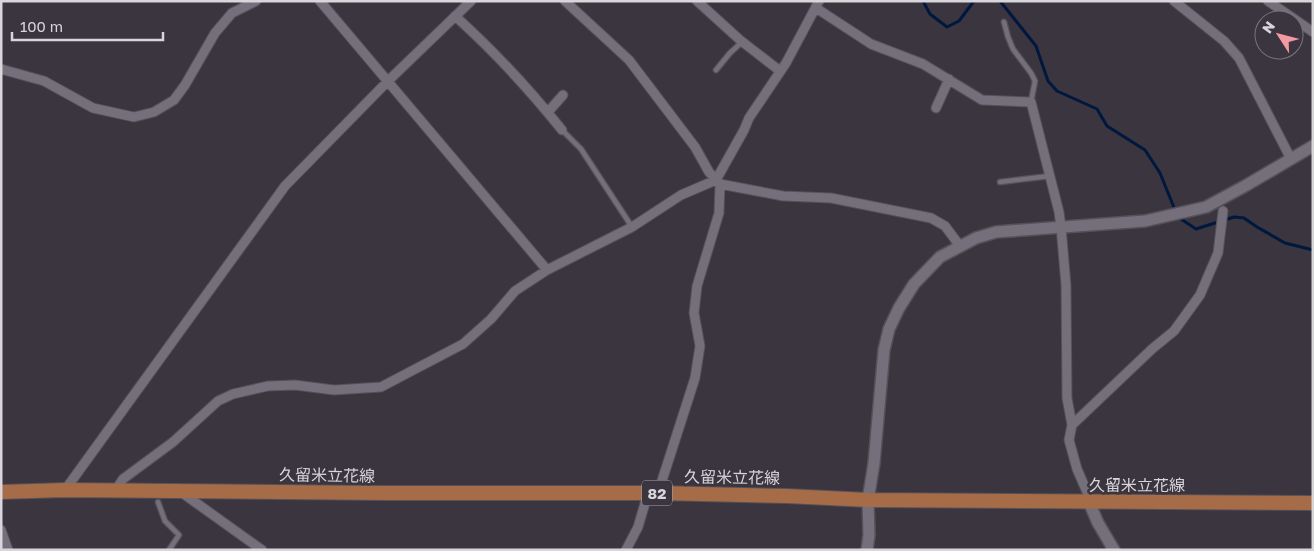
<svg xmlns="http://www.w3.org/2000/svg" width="1314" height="551" viewBox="0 0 1314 551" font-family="'Golos Text','Noto Sans JP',sans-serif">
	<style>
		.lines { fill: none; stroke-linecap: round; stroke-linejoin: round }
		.stream { stroke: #00183e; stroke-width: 3 }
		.lane-casing { stroke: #545159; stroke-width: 7 }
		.street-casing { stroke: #545159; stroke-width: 11 }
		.secondary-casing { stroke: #545159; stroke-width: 14 }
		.primary-casing { stroke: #545159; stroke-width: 16 }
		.lane { stroke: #746f7b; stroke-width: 4.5 }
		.street { stroke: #746f7b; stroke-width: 9 }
		.secondary { stroke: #746f7b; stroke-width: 11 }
		.primary { stroke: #a66b47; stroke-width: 14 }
		.labels { text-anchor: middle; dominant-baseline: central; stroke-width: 5; stroke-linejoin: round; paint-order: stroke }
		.shield { fill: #3a353f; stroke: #a9a5ac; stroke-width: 1 }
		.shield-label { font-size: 15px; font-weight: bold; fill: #d8d5db }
		.street-label { font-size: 16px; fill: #d8d5db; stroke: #3a353f }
	</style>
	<rect width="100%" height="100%" fill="#3a353f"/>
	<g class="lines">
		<path class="stream" d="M 923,1 L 930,14 L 947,27 L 959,21 L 974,1
			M 1000,1 L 1036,46 L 1048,81 L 1057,91 L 1097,109 L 1107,126 L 1145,150 L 1160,173 L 1175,210
			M 1179,216 L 1181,219 L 1196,229 L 1234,217 L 1244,218 L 1257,227 L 1285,243 L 1313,250"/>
		<defs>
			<path id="lane" d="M 1004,22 L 1008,37 L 1013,49 L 1031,73 L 1035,81 L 1031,102
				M 716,70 L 730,53 L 742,42
				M 562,130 L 581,149 L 632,227
				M 1000,182 L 1050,176
				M 158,502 L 165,521 L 179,535 L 169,550"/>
			<path id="street" d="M 320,1 L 547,270
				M 565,1 L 629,60 L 695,147 L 709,172 L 720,184 L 783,196 L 831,198 L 931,218 L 945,226 L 960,246
				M 697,1 L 740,40 L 780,71
				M 1174,1 L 1224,41 L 1239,58 L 1291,159
				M 1268,1 L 1313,32
				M 816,8 L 871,44 L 923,64 L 982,100 L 1031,102 L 1059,212 L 1061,227 L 1066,285 L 1067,398 L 1072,425 L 1069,440 L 1077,469 L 1090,499 L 1089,502
				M 455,16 C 494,51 529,89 562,130
				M 1,69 L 44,81 L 93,108 L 134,117 L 154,112 L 174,100 L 185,85 L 215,33 L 232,13 L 256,1
				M 936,108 L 949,79
				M 548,112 L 563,95
				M 1072,425 L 1152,349 L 1174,331 L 1200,295 L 1218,253 L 1223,211
				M 65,490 L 285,186 L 388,81 L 471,1
				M 115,491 L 123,479 L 173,442 L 218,401 L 233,394 L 268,386 L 295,385 L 334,390 L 381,387 L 463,344 L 491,319 L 515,291 L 547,270 L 632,227 L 681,195 L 716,180 L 744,130 L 749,118 L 786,63 L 819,1
				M 181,492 L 262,550
				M 658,493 L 695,378 L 700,346 L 694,313 L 697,286 L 719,213 L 720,184
				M 1,530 L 8,550
				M 626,550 L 638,527 L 648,493"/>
			<path id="secondary" d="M 1089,502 L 1098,523 L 1114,550
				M 867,550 L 869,535 L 868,500 L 874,463 L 884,350 L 889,329 L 899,308 L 914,284 L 940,257 L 976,238 L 996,232 L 1145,221 L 1206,207 L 1245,186 L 1313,146"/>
			<path id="primary" d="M 1,492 L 65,490 L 383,493 L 658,493 L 787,496 L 868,500 L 1313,503"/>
		</defs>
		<use href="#lane" class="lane-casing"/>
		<use href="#street" class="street-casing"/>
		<use href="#secondary" class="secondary-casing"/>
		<use href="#primary" class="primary-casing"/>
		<use href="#lane" class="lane"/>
		<use href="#street" class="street"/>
		<use href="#secondary" class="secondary"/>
		<use href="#primary" class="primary"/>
	</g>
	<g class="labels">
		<rect class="shield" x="642" y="480.5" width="30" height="25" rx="4"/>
		<g class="shield-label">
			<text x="657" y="493">82</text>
		</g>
		<g class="street-label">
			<text transform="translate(327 475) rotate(1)">久留米立花線</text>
			<text transform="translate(732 477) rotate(1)">久留米立花線</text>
			<text x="1137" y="485">久留米立花線</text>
		</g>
	</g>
	<rect width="1314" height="551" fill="none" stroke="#d8d5db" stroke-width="5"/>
	<g transform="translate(1279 35) rotate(306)"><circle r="24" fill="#3a353f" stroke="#79757d"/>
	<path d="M0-4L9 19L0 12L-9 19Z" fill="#f49aa2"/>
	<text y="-8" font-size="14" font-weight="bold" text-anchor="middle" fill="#d8d5db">N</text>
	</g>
	<path d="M12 32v8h151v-8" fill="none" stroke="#d8d5db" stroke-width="2.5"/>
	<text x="20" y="32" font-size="15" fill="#d8d5db" stroke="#3a353f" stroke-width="4" paint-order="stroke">100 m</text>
</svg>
